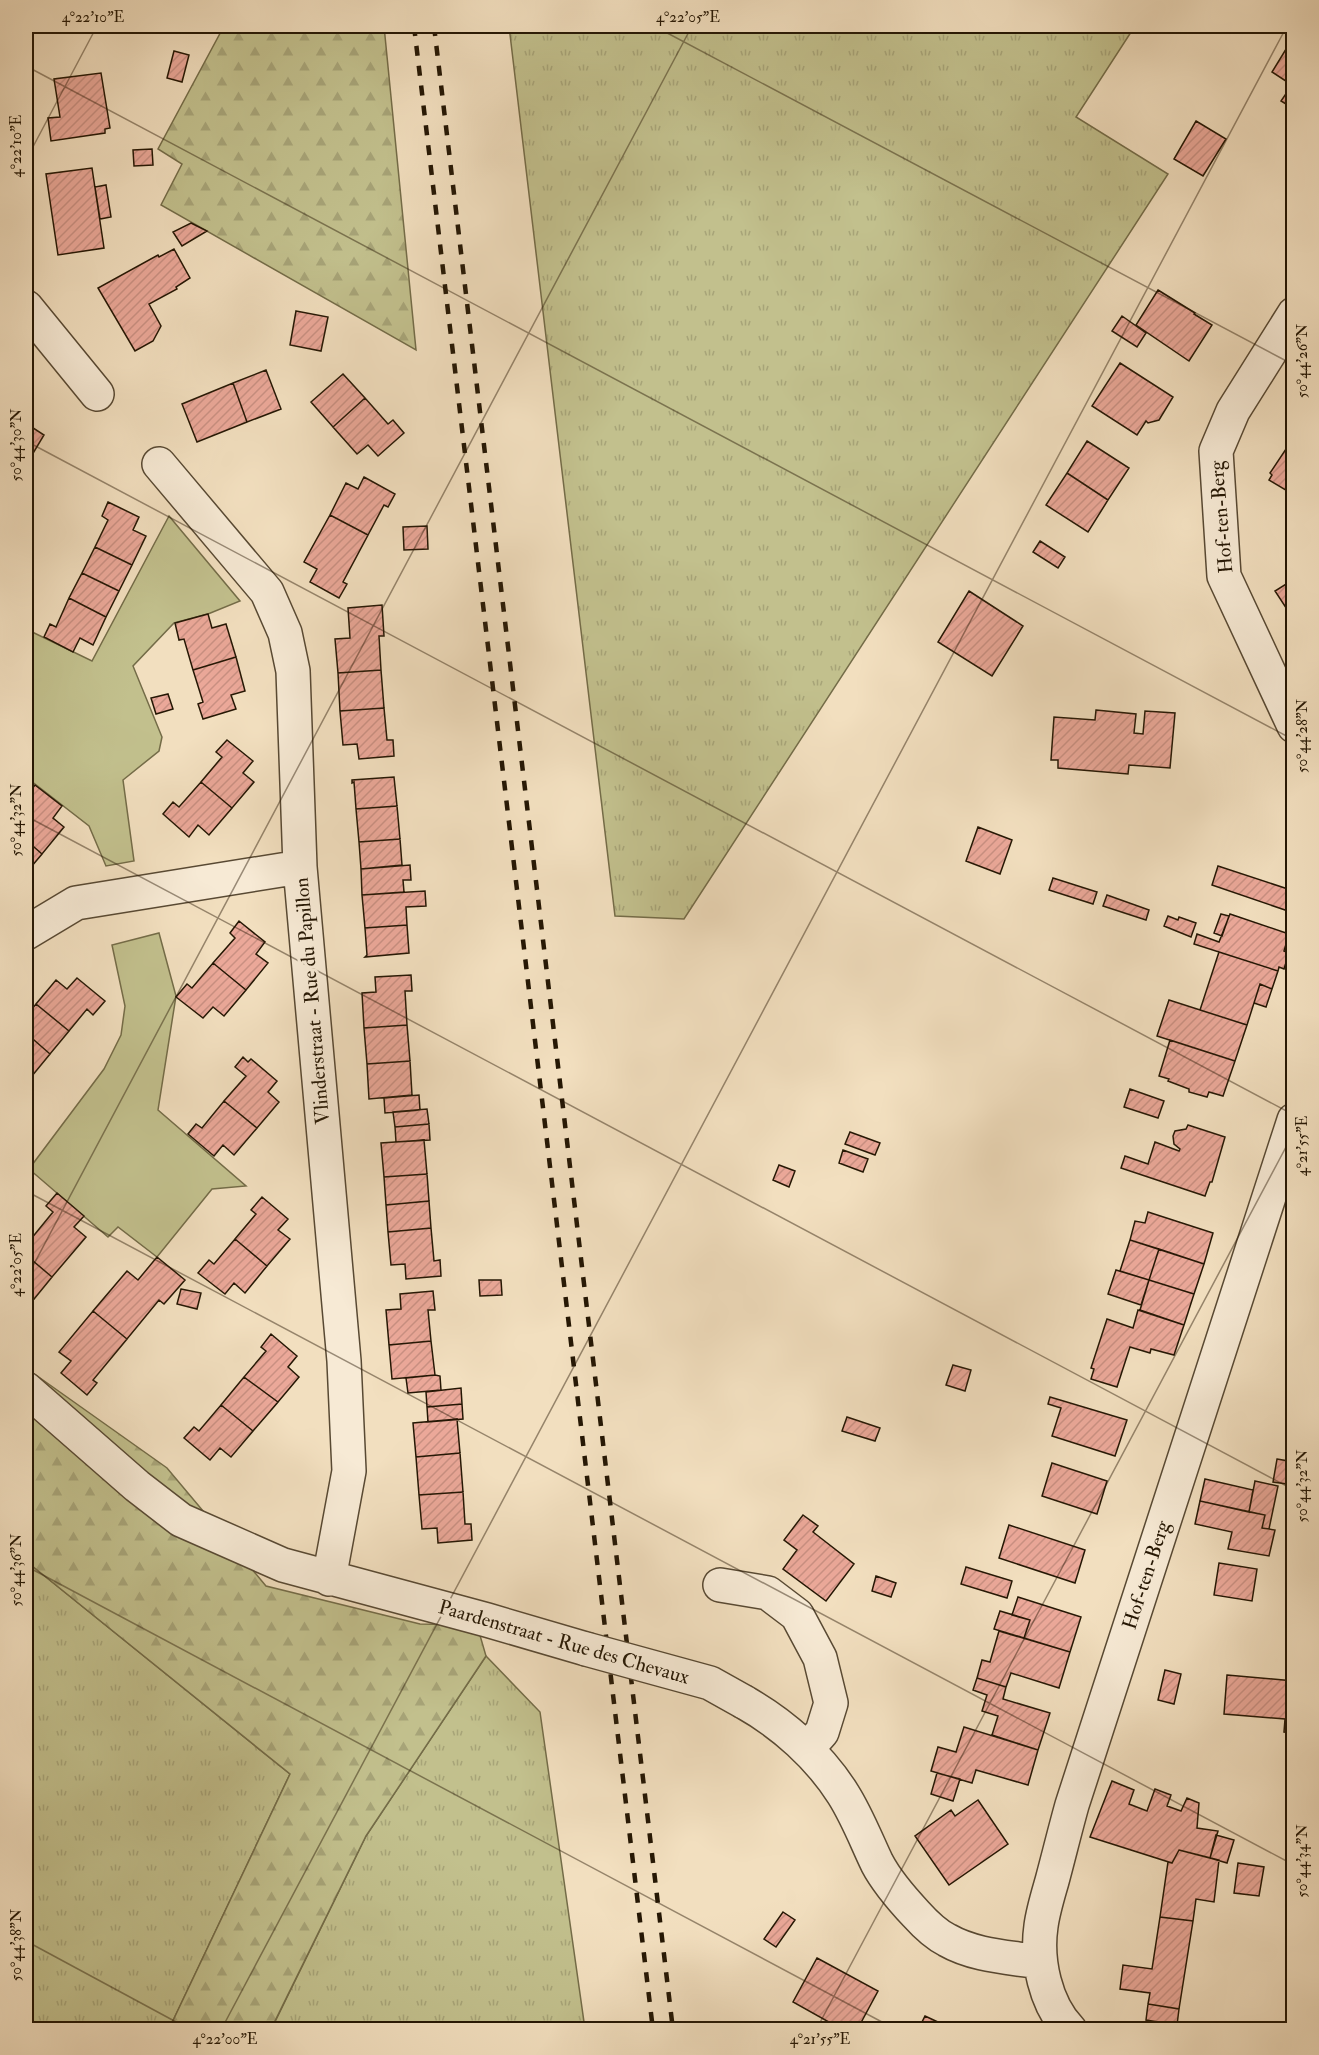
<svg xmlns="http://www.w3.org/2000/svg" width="1319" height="2055" viewBox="0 0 1319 2055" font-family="'IM FELL Double Pica',serif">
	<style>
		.grass { fill: url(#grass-tufts); stroke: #746c48; stroke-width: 1.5 }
		.forest { fill: url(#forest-firs); stroke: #746c48; stroke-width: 1.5 }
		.park { fill: #c2c08d; stroke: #746c48; stroke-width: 1.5 }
		.building { fill: url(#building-hatch); stroke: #251704; stroke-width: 1.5 }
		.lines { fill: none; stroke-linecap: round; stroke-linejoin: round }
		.minor-casing { stroke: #584933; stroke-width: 36 }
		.minor { stroke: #f7ead5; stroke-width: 33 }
		.rail { stroke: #251704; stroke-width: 4.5; stroke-dasharray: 10 10; stroke-linecap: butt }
		.minor-bridge-casing { stroke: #584933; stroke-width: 36; stroke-linecap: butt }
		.minor-bridge { stroke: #f7ead5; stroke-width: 33 }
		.ticks { fill: none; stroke: #251704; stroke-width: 1.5; stroke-opacity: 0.45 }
		.labels { text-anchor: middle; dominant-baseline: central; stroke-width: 6; stroke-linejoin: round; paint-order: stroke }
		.street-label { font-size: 20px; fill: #251704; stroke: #f7ead5 }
		.neatline { fill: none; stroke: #251704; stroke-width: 2 }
		.ticks-label { font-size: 15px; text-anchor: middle; fill: #251704 }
	</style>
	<defs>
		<pattern id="grass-tufts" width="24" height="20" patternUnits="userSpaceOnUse" patternTransform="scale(1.5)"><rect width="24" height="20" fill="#c2c08d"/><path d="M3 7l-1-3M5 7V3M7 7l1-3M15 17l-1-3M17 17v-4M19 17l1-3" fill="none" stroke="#a7a478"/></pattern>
		<pattern id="forest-firs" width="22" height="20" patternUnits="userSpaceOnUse" patternTransform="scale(1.5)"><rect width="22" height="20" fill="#c2c08d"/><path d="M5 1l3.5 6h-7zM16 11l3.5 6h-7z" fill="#a7a478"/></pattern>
		<pattern id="building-hatch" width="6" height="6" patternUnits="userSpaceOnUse" patternTransform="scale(1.5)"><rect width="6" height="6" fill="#eba899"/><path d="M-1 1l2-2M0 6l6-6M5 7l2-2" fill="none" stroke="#c99082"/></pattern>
	</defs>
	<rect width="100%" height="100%" fill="#f2dfbf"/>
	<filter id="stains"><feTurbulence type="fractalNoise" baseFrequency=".00333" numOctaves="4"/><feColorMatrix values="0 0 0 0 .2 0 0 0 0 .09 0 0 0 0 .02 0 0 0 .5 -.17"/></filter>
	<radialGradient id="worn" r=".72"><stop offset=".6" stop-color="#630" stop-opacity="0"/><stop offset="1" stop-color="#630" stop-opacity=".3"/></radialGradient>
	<path class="grass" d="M 509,26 L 1135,26 L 1076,117 L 1168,174 L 684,919 L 615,916 Z
		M 26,1561 L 290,1774 L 169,2029 L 26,2029 Z
		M 486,1656 L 540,1712 L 585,2029 L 271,2030 L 366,1836 Z"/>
	<path class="forest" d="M 224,26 L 384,26 L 416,350 L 161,205 L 182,164 L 158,149 Z
		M 26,1368 L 167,1468 L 266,1586 L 420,1624 L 477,1625 L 486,1656 L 366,1836 L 271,2029 L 169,2029 L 290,1774 L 26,1561 Z"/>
	<path class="park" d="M 169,516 L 240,601 L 208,614 L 174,623 L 133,666 L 162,737 L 159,751 L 123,780 L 134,861 L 106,866 L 89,826 L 26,777 L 26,629 L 92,661 Z
		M 159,933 L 176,996 L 158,1110 L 246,1186 L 212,1189 L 157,1257 L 118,1227 L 108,1237 L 29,1169 L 104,1069 L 121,1035 L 125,1006 L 112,945 Z"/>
	<path class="building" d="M 1291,41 L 1294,42 L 1294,109 L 1281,101 L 1292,85 L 1272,72 Z
		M 174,51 L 189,55 L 182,82 L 167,78 Z
		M 101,73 L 110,128 L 105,129 L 105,133 L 51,141 L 48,118 L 60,117 L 54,79 Z
		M 1196,121 L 1226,139 L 1203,176 L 1174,159 Z
		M 152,149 L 153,165 L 134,166 L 133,150 Z
		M 92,168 L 104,248 L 58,255 L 46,174 Z
		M 106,185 L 111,217 L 100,219 L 95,187 Z
		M 191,223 L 207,231 L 182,246 L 173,232 Z
		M 174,249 L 190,278 L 176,287 L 177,289 L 149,304 L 161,326 L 153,341 L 135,351 L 98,288 L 158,255 L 159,257 Z
		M 1158,290 L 1195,313 L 1194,314 L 1212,325 L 1189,361 L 1136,325 Z
		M 296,311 L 328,317 L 321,351 L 290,345 Z
		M 1122,316 L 1146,333 L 1137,347 L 1112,331 Z
		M 1120,363 L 1173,397 L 1159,420 L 1148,423 L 1146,421 L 1137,435 L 1092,406 Z
		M 266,370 L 281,409 L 247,422 L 233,383 Z
		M 343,374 L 365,398 L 333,427 L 311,402 Z
		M 233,383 L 247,422 L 197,442 L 182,404 Z
		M 365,398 L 388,424 L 393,420 L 404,433 L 378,456 L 368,445 L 357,454 L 333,427 Z
		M 26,417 L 31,421 L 33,418 L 30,426 L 44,435 L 26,465 Z
		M 1087,441 L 1129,468 L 1108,500 L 1067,473 Z
		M 1290,443 L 1294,445 L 1294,495 L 1269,480 L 1272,475 L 1270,473 Z
		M 1067,473 L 1108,500 L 1088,532 L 1046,505 Z
		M 364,477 L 395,494 L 388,507 L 384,505 L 368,535 L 330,515 L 346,483 L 358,489 Z
		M 108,502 L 139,517 L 133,530 L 146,536 L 132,565 L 95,547 L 108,520 L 102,516 Z
		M 330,515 L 368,535 L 343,582 L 347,584 L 339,598 L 310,582 L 317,569 L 304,562 Z
		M 427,526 L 428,549 L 404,550 L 403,527 Z
		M 1040,541 L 1065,557 L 1058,568 L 1033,552 Z
		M 95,547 L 132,565 L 119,591 L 82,573 Z
		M 82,573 L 119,591 L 106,617 L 69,598 Z
		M 1294,579 L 1294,620 L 1275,591 Z
		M 969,591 L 1023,626 L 992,676 L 938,642 Z
		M 69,598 L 106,617 L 93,645 L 80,638 L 73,652 L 44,637 L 50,624 L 56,627 Z
		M 382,605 L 384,636 L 379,636 L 381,670 L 338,673 L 335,639 L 350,638 L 348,608 Z
		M 208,614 L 212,628 L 226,624 L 236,657 L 193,670 L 184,639 L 179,640 L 175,623 Z
		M 236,657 L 245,691 L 231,695 L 236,709 L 203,719 L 198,704 L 203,702 L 193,670 Z
		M 381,670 L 384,708 L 340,711 L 338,673 Z
		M 168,694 L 173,709 L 156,714 L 151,698 Z
		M 384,708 L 387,740 L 393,740 L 394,756 L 359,759 L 357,744 L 343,745 L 340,711 Z
		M 1096,710 L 1136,714 L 1134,733 L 1143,734 L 1145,711 L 1175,713 L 1170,768 L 1129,765 L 1128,774 L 1058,768 L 1058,760 L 1051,760 L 1054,717 L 1095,720 Z
		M 227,740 L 253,761 L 243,773 L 254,782 L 232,808 L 201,782 L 222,757 L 216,752 Z
		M 394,777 L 397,806 L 356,809 L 354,782 L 352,783 L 352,780 Z
		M 201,782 L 232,808 L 209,835 L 198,825 L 189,837 L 163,814 L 173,802 L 179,807 Z
		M 35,785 L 62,806 L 53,818 L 64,827 L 42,854 L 26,840 L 26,807 L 30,802 L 26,796 Z
		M 397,806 L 400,839 L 359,842 L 356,809 Z
		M 978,827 L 1012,840 L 1000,874 L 966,861 Z
		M 400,839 L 402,865 L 361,869 L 359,842 Z
		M 26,840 L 42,854 L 26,873 Z
		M 410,865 L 411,880 L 403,880 L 404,892 L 362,895 L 361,869 Z
		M 1218,866 L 1294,891 L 1288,911 L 1212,885 Z
		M 1053,878 L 1097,892 L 1093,904 L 1049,890 Z
		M 425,891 L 426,906 L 406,907 L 407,925 L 365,928 L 362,895 Z
		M 1107,895 L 1149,910 L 1146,920 L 1103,906 Z
		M 1221,914 L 1229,916 L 1222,936 L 1214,933 Z
		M 1230,914 L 1289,934 L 1284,951 L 1289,953 L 1284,969 L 1279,967 L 1278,971 L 1194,944 L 1197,934 L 1219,942 Z
		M 1168,916 L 1178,920 L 1179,917 L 1196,923 L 1191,937 L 1164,926 Z
		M 239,921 L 265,942 L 256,954 L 268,963 L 246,990 L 213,963 L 235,938 L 230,933 Z
		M 407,925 L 409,953 L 365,957 L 367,955 L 365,928 Z
		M 1219,952 L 1278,971 L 1272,989 L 1260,984 L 1247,1025 L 1200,1010 Z
		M 213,963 L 246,990 L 224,1016 L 213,1007 L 203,1018 L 176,997 L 187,984 L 192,988 Z
		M 411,975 L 412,991 L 405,991 L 407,1025 L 364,1028 L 362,993 L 376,992 L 375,977 Z
		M 77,978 L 105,1001 L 93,1015 L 87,1009 L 69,1031 L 36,1004 L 56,980 L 67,989 Z
		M 1260,984 L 1272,989 L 1266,1007 L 1254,1003 Z
		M 1169,1000 L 1247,1025 L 1235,1061 L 1157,1036 Z
		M 36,1004 L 69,1031 L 50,1054 L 26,1033 L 26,1016 Z
		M 407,1025 L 410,1061 L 367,1064 L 364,1028 Z
		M 26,1033 L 50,1054 L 32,1076 L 26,1071 Z
		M 1170,1040 L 1235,1061 L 1223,1096 L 1209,1092 L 1207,1097 L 1189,1092 L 1189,1089 L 1168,1081 L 1169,1079 L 1159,1076 Z
		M 243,1057 L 248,1062 L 251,1059 L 277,1081 L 268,1092 L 279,1102 L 257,1128 L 224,1101 L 246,1076 L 235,1067 Z
		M 410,1061 L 412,1095 L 369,1099 L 367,1064 Z
		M 1130,1089 L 1164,1101 L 1158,1118 L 1124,1107 Z
		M 419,1095 L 420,1110 L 385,1113 L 384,1098 Z
		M 224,1101 L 257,1128 L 234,1155 L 223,1145 L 214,1156 L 188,1134 L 196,1124 L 202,1128 Z
		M 427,1109 L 429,1124 L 395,1127 L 393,1112 Z
		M 429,1124 L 430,1140 L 396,1142 L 395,1127 Z
		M 1188,1125 L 1225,1137 L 1212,1182 L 1210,1182 L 1205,1196 L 1121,1168 L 1125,1156 L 1148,1164 L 1155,1142 L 1179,1151 L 1180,1149 L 1174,1144 L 1173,1136 L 1175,1131 L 1186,1129 Z
		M 850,1132 L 880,1143 L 875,1155 L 845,1144 Z
		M 424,1140 L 427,1174 L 384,1177 L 381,1143 Z
		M 843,1150 L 868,1159 L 863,1172 L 839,1163 Z
		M 779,1165 L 795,1171 L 789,1187 L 773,1180 Z
		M 427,1174 L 429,1201 L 386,1205 L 384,1177 Z
		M 57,1193 L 84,1216 L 74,1227 L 86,1237 L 52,1277 L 26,1255 L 26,1245 L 53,1212 L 46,1206 Z
		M 262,1197 L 288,1219 L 278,1230 L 290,1239 L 267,1266 L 235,1239 L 256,1214 L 251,1210 Z
		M 429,1201 L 431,1228 L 388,1232 L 386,1205 Z
		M 1148,1212 L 1213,1233 L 1204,1264 L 1130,1240 L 1135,1221 L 1145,1223 Z
		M 431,1228 L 434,1261 L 440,1260 L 441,1276 L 406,1279 L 405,1264 L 391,1265 L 388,1232 Z
		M 235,1239 L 267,1266 L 245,1293 L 234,1283 L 225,1294 L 198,1273 L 209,1260 L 214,1264 Z
		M 1130,1240 L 1159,1249 L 1149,1280 L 1120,1271 Z
		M 1159,1249 L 1204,1264 L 1194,1294 L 1149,1280 Z
		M 26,1255 L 52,1277 L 26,1309 Z
		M 157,1257 L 185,1280 L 164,1304 L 159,1300 L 127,1339 L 93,1311 L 127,1271 L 138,1280 Z
		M 1116,1270 L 1149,1280 L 1141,1305 L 1108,1294 Z
		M 479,1280 L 501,1280 L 502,1295 L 480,1296 Z
		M 1149,1280 L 1194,1294 L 1184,1325 L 1140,1310 Z
		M 181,1289 L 201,1293 L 197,1309 L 177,1304 Z
		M 433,1291 L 435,1310 L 428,1310 L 431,1341 L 389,1345 L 386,1310 L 401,1309 L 400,1294 Z
		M 1138,1310 L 1184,1325 L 1174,1355 L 1151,1349 L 1150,1353 L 1130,1347 L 1117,1387 L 1091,1379 L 1094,1369 L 1091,1368 L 1107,1319 L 1133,1328 Z
		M 93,1311 L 127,1339 L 93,1380 L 97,1383 L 87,1395 L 61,1373 L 71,1361 L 59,1352 Z
		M 271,1334 L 297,1356 L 288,1367 L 299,1377 L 278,1402 L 244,1377 L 266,1351 L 261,1347 Z
		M 431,1341 L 435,1375 L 392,1379 L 389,1345 Z
		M 953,1365 L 971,1370 L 965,1391 L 946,1385 Z
		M 435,1375 L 440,1376 L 441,1390 L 408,1393 L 406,1378 Z
		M 244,1377 L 278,1402 L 253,1431 L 221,1405 Z
		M 461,1388 L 462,1404 L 427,1407 L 426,1392 Z
		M 1050,1397 L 1127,1420 L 1115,1456 L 1052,1436 L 1061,1408 L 1048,1404 Z
		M 1290,1398 L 1294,1399 L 1294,1436 L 1286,1435 Z
		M 462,1404 L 463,1419 L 428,1422 L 427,1407 Z
		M 221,1405 L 253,1431 L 231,1457 L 220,1448 L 210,1460 L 184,1438 L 194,1427 L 199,1431 Z
		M 847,1417 L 880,1428 L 875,1441 L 842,1431 Z
		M 457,1419 L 460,1453 L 416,1457 L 413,1423 Z
		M 460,1453 L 463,1492 L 419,1495 L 416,1457 Z
		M 1277,1459 L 1294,1462 L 1294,1485 L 1273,1482 Z
		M 1052,1463 L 1107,1481 L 1097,1514 L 1042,1496 Z
		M 1205,1479 L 1253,1490 L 1249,1512 L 1200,1501 Z
		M 1255,1481 L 1278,1486 L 1269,1529 L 1262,1528 L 1265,1515 L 1249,1512 Z
		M 463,1492 L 465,1524 L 471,1524 L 472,1540 L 438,1543 L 437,1528 L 422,1529 L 419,1495 Z
		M 1200,1501 L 1265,1515 L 1262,1528 L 1275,1530 L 1269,1556 L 1228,1549 L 1232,1532 L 1195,1524 Z
		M 803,1515 L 818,1526 L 813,1532 L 854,1564 L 826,1601 L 783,1569 L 797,1550 L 784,1540 Z
		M 1009,1525 L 1085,1550 L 1075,1583 L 999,1558 Z
		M 1219,1563 L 1257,1569 L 1252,1601 L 1214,1595 Z
		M 966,1567 L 1012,1581 L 1007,1598 L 961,1584 Z
		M 876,1576 L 896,1583 L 891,1597 L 872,1591 Z
		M 1018,1597 L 1081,1617 L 1070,1652 L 1024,1638 L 1030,1620 L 1012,1615 Z
		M 1000,1611 L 1030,1620 L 1024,1638 L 994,1629 Z
		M 999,1631 L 1070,1652 L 1059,1688 L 1011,1673 L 1006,1687 L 977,1678 L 982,1660 L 990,1662 Z
		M 1165,1670 L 1181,1674 L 1174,1704 L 1158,1700 Z
		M 1227,1675 L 1294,1681 L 1294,1733 L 1284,1732 L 1285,1719 L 1224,1714 Z
		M 977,1678 L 1006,1687 L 1003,1699 L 1050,1713 L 1038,1750 L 992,1735 L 998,1716 L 982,1711 L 987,1695 L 973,1690 Z
		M 964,1727 L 1038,1750 L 1028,1785 L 976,1770 L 972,1783 L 931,1771 L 938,1747 L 956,1752 Z
		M 937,1773 L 960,1779 L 953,1801 L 931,1794 Z
		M 1112,1781 L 1134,1790 L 1129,1804 L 1147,1811 L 1155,1789 L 1171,1795 L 1167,1806 L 1181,1811 L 1187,1798 L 1199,1803 L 1197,1828 L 1218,1831 L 1210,1858 L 1179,1850 L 1172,1863 L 1090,1837 Z
		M 978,1800 L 1008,1844 L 949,1885 L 915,1836 L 951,1810 L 955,1816 Z
		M 1216,1835 L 1234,1840 L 1227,1863 L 1210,1858 Z
		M 1179,1850 L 1219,1860 L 1214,1902 L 1196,1899 L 1193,1921 L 1160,1917 L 1168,1862 L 1172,1863 Z
		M 1238,1863 L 1264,1867 L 1259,1896 L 1234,1893 Z
		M 783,1912 L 795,1920 L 776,1947 L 764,1939 Z
		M 1160,1917 L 1193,1921 L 1179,2009 L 1148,2004 L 1150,1993 L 1120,1989 L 1123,1965 L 1152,1969 Z
		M 817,1958 L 878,1991 L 857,2030 L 843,2030 L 793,2002 Z
		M 1148,2004 L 1179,2009 L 1177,2025 L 1146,2020 Z
		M 925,2016 L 955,2030 L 918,2030 Z"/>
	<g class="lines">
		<defs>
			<path id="minor" d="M 26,307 L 97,394
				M 1294,314 L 1233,411 L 1216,451 L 1224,576 L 1294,726
				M 159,464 L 267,592 L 285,633 L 293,671 L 300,867 L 344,1361 L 349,1471 L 329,1579
				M 26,933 L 76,903 L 300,867
				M 26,1389 L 137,1486 L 181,1520 L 283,1565 L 487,1620 L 586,1649
				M 720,1585 L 768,1593 L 797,1615 L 820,1658 L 831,1703 L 822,1732 L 807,1749
				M 744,1702 C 783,1724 819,1756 843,1794 C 857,1816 866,1840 877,1863 C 887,1882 901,1898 916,1914 C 925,1924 935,1934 947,1940 C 975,1956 1009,1957 1039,1962
				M 1070,2030 C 1045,2004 1036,1960 1041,1926 C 1043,1911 1048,1895 1052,1881 C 1059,1855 1065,1830 1072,1805 L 1294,1120"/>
		</defs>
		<use href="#minor" class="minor-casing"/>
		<use href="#minor" class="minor"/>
		<path class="rail" d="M 414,26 L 653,2030
			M 434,26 L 673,2030"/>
		<defs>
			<path id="minor-bridge" d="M 586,1649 L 710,1683 L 744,1702"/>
		</defs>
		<use href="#minor-bridge" class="minor-bridge-casing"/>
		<use href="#minor-bridge" class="minor-bridge"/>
	</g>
	<path class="ticks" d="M 654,26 L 1294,365M 26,66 L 1294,740M 26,160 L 97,26M 26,441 L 1294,1115M 26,816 L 1294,1490M 26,1191 L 1294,1865M 26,1279 L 692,26M 26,1566 L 897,2030M 26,1941 L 191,2030M 221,2030 L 1287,26M 816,2030 L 1294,1132"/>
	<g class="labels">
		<g class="street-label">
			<text transform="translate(1221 517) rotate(-95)">Hof-ten-Berg</text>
			<text transform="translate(312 1001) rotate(-95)">Vlinderstraat - Rue du Papillon</text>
			<text transform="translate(1146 1575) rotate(-72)">Hof-ten-Berg</text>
			<text transform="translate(564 1642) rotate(16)">Paardenstraat - Rue des Chevaux</text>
		</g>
	</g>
	<rect width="1319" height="2055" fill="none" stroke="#f2dfbf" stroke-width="66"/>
	<rect x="33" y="33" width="1253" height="1989" class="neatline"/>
	<g class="ticks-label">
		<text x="93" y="22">4°22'10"E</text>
		<text x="688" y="22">4°22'05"E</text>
		<text transform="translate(16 146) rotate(-90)" y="5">4°22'10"E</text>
		<text transform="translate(1302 361) rotate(-90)" y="5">50°44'26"N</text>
		<text transform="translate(16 445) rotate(-90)" y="5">50°44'30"N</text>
		<text transform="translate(1302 736) rotate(-90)" y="5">50°44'28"N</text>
		<text transform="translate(16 820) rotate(-90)" y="5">50°44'32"N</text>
		<text transform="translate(1302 1146) rotate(-90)" y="5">4°21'55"E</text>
		<text transform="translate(16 1265) rotate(-90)" y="5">4°22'05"E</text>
		<text transform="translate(1302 1486) rotate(-90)" y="5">50°44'32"N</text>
		<text transform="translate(16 1570) rotate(-90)" y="5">50°44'36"N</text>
		<text transform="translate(1302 1861) rotate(-90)" y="5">50°44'34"N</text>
		<text transform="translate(16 1945) rotate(-90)" y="5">50°44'38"N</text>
		<text x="225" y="2044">4°22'00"E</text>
		<text x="820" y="2044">4°21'55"E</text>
	</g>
	<rect width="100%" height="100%" filter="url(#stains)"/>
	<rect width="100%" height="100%" fill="url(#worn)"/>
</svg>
